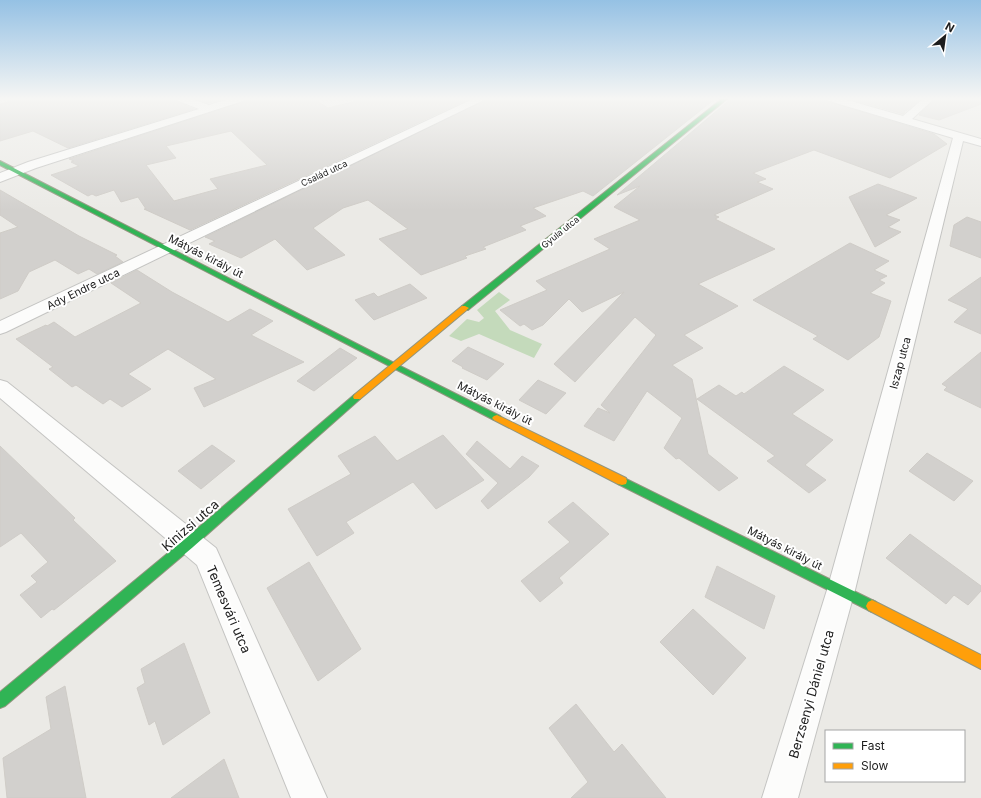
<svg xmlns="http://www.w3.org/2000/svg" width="981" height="798" viewBox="0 0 981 798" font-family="Inter,sans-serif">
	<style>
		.forest { fill: #c4dabb }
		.building { fill: #d2d0cd; stroke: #cfccc7; fill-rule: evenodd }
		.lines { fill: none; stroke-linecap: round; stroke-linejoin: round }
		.street-casing { stroke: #c4c4c2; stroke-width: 2 }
		.fast-casing { stroke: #92957e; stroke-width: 2 }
		.slow-casing { stroke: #92957e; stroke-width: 2 }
		.street { fill: #fcfcfb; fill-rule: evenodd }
		.fast { fill: #30b455; fill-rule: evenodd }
		.slow { fill: #ff9f0a; fill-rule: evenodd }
		.labels { text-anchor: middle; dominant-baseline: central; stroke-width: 4; stroke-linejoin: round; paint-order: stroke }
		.far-street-label { font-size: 9px; fill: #1d1d1d; stroke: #fff }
		.street-label { font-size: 11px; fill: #1d1d1d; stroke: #fff }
		.near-street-label { font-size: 13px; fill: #1d1d1d; stroke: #fff }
	</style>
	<rect width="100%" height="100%" fill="#ebeae6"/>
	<path class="forest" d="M 499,292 L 510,300 L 495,311 L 510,330 L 542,344 L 534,358 L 479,334 L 461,341 L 449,336 L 467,319 L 479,322 L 484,318 L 477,310 Z"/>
	<path class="building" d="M 23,98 L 173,98 L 175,101 L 194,109 L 68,148 L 33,131 L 0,141 L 0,104 Z
		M 194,98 L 226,98 L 209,103 Z
		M 249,98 L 312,98 L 328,108 L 369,98 L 471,98 L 190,230 L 144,209 L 146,209 L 138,197 L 121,202 L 114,190 L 96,196 L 92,194 L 88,196 L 51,175 L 79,166 L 71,162 L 74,161 L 69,159 L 246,101 ZM 231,131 L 267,165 L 210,179 L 218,189 L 174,201 L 146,165 L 176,158 L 166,146 Z
		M 489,98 L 716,98 L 593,196 L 583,191 L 533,208 L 546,216 L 520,226 L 526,230 L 483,247 L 486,249 L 465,256 L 467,258 L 421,275 L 379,239 L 408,229 L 368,200 L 343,208 L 313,228 L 345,255 L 307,270 L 275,239 L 241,258 L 209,244 L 215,241 L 205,237 Z
		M 732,98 L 823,98 L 826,101 L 934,134 L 947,144 L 890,178 L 814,150 L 753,173 L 766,179 L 757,182 L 773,189 L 714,215 L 719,217 L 715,219 L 775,249 L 698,284 L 738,306 L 684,335 L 703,348 L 672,365 L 692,379 L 708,454 L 738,478 L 719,491 L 679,458 L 676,459 L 664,448 L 682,418 L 647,391 L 614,441 L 584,426 L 598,408 L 610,413 L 601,405 L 656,335 L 635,317 L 575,382 L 554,364 L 624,292 L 582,312 L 569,299 L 543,325 L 532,330 L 524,324 L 520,326 L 500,310 L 547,290 L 536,281 L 610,249 L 594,239 L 640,220 L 614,207 L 640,186 L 617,195 Z
		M 846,98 L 922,98 L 906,111 L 903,110 L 905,112 L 903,114 Z
		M 936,98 L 981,98 L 981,104 L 939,120 L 919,115 Z
		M 878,184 L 917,198 L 886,215 L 900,220 L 888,227 L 901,232 L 875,247 L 849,197 Z
		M 0,190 L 79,236 L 117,255 L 115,256 L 123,262 L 97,274 L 89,269 L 78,274 L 55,260 L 29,272 L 18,291 L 0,299 L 0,233 L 18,227 L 0,215 Z
		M 967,217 L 981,222 L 981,258 L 950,246 L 954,225 Z
		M 850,243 L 889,261 L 874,270 L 887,276 L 879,280 L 885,283 L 870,293 L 891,301 L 879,337 L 848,360 L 813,339 L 818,336 L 753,300 Z
		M 137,270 L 172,292 L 228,322 L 250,309 L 273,321 L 251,335 L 304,362 L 204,407 L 194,388 L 216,379 L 168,349 L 128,374 L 151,389 L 122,407 L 110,399 L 103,404 L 76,385 L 72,387 L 49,369 L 53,367 L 16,339 L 46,325 L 47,326 L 54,322 L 75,337 L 141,303 L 111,283 Z
		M 981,277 L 981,334 L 954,322 L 968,309 L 948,300 Z
		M 410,284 L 427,298 L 374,320 L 355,300 L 374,293 L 378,297 Z
		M 468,347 L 504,364 L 487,380 L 462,368 L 463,367 L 452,361 Z
		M 340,348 L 357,358 L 314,391 L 297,381 Z
		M 981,352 L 981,408 L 944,390 L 947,387 L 942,384 Z
		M 784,366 L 824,390 L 792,414 L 833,440 L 805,465 L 826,480 L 809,493 L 767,461 L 775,456 L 697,399 L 719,385 L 736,396 L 742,392 L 744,394 Z
		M 538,380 L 566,393 L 546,414 L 519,400 Z
		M 443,435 L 484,480 L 436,509 L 413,482 L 346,522 L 354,533 L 317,556 L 288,509 L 351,474 L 338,456 L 375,436 L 397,461 Z
		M 477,441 L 510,469 L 522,456 L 539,466 L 529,477 L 488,509 L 481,501 L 498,483 L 466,454 Z
		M 212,445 L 235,461 L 201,489 L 178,471 Z
		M 0,446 L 75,518 L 73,520 L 116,561 L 54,610 L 52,609 L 41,618 L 20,595 L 37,582 L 31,576 L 48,562 L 21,533 L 0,547 Z
		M 927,453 L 973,481 L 954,501 L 909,471 Z
		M 573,502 L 609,534 L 559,578 L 563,583 L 540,602 L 521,581 L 570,542 L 548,522 Z
		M 910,534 L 981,586 L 981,591 L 968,605 L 954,595 L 946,604 L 886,558 Z
		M 309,562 L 361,649 L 318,681 L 267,588 Z
		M 717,566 L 775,596 L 764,629 L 705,597 Z
		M 693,609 L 746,658 L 713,695 L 660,642 Z
		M 184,643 L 210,713 L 163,745 L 155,721 L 149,725 L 137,688 L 145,683 L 141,669 Z
		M 65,686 L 86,798 L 7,798 L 3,758 L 51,729 L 46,697 Z
		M 576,704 L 614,752 L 622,744 L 666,798 L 571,798 L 588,782 L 549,728 Z
		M 224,759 L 239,798 L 171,798 Z"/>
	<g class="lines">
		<defs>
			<path id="street" d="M 174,98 L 189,98 L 209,105 L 232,98 L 248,98 L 246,100 L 36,168 L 0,182 L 0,173 L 28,162 L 199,109 L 176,100 Z
				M 475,98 L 488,98 L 6,332 L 0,334 L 0,321 Z
				M 824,98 L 840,98 L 903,116 L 924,98 L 935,98 L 912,119 L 981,139 L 981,146 L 963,141 L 855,590 L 798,798 L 762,798 L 827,590 L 953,138 L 826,100 Z
				M 0,380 L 7,382 L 216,548 L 327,798 L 291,798 L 197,565 L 0,398 Z"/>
			<path id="fast" d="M 723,98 L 728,98 L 468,310 L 462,310 L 462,306 Z
				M 0,161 L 396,364 L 500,416 L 502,418 L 500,420 L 494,420 L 0,165 Z
				M 357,394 L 361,397 L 360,399 L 193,547 L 5,706 L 0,708 L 0,692 L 185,539 L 354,395 Z
				M 622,477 L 876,602 L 878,606 L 876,610 L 872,612 L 868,610 L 618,484 L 617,481 L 618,478 Z"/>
			<path id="slow" d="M 462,306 L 465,306 L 469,308 L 360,399 L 354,399 L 353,397 L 354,395 Z
				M 497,415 L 626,478 L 627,481 L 626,484 L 622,485 L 618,484 L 494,420 L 492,418 L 494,416 Z
				M 872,600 L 981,655 L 981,669 L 868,610 L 866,606 L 868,602 Z"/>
		</defs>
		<use href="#street" class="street-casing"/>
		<use href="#fast" class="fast-casing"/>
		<use href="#slow" class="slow-casing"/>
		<use href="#street" class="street"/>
		<use href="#fast" class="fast"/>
		<use href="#slow" class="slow"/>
	</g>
	<linearGradient id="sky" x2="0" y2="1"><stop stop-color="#95c1e4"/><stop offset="0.47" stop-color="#f6f6f4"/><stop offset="1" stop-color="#f6f6f4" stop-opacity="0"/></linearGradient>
	<rect width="981" height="210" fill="url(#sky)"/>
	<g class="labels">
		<g class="far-street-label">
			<text transform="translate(324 173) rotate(-25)">Család utca</text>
			<text transform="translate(560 232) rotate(-39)">Gyula utca</text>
		</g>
		<g class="street-label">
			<text transform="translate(206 256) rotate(27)">Mátyás király út</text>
			<text transform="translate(83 289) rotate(-26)">Ady Endre utca</text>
			<text transform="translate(900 363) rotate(-75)">Iszap utca</text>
			<text transform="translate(495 403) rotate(27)">Mátyás király út</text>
			<text transform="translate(785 548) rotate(27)">Mátyás király út</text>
		</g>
		<g class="near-street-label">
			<text transform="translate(190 525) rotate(-41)">Kinizsi utca</text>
			<text transform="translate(229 609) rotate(67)">Temesvári utca</text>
			<text transform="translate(811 694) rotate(-74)">Berzsenyi Dániel utca</text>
		</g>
	</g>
	<rect x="825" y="730" width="140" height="52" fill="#ffffff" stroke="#a5a5a5"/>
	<rect x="833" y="743" width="20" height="6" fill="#30b455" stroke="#a5a5a5"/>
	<text x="861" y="750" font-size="12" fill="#1d1d1d">Fast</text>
	<rect x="833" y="763" width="20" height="6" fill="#ff9f0a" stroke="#a5a5a5"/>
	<text x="861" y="770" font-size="12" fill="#1d1d1d">Slow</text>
	<g transform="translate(945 36) rotate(29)" stroke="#ffffff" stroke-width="3" paint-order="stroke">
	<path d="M0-3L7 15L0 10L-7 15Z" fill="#1d1d1d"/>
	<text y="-6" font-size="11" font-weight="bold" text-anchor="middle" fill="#1d1d1d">N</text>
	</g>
</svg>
